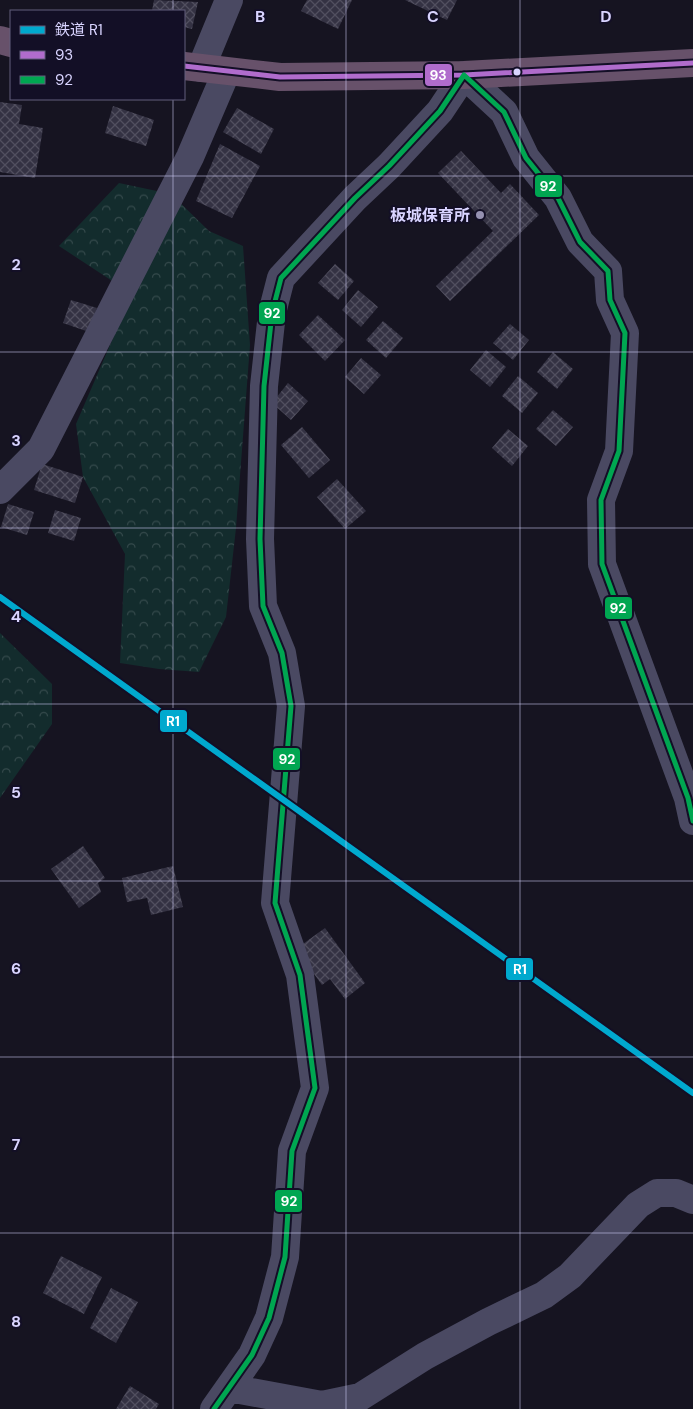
<svg xmlns="http://www.w3.org/2000/svg" width="693" height="1409" viewBox="0 0 693 1409" font-family="'DM Sans','Noto Sans JP',sans-serif">
	<style>
		.forest { fill: url(#forest-crowns) }
		.building { fill: url(#building-cross-hatch) }
		.lines { fill: none; stroke-linecap: round; stroke-linejoin: round }
		.minor { stroke: #4a4962; stroke-width: 28 }
		.highway { stroke: #67516a; stroke-width: 28 }
		.bus-1-casing { stroke: #130f26; stroke-width: 9 }
		.bus-2-casing { stroke: #130f26; stroke-width: 9 }
		.bus-1 { stroke: #b06ccc; stroke-width: 5 }
		.bus-2 { stroke: #00a651; stroke-width: 5 }
		.rail-1-casing { stroke: #130f26; stroke-width: 10 }
		.rail-1 { stroke: #00a9ce; stroke-width: 6 }
		.grid { fill: none; stroke: #d9d4ff; stroke-width: 1; stroke-opacity: 0.55 }
		.bus-dot { fill: #d9d4ff; stroke: #130f26; stroke-width: 2 }
		.poi-dot { fill: #9591b1; stroke: #130f26; stroke-width: 2 }
		.labels { text-anchor: middle; dominant-baseline: central; stroke-width: 4; stroke-linejoin: round; paint-order: stroke }
		.poi-label { font-size: 16px; font-weight: bold; fill: #d9d4ff; stroke: #130f26; text-anchor: end }
		.grid-label { font-size: 16px; text-anchor: middle; font-weight: bold; fill: #d9d4ff; stroke: #130f26; stroke-width: 4; stroke-linejoin: round; paint-order: stroke }
		.line-badge { stroke: #130f26; stroke-width: 2 }
		.badge-label { font-size: 14px; text-anchor: middle; font-weight: bold; fill: #fff }
	</style>
	<defs>
		<pattern id="forest-crowns" width="20" height="18" patternUnits="userSpaceOnUse" patternTransform="scale(1.25)"><rect width="20" height="18" fill="#132c2d"/><path d="M2 6a3 3 0 1 1 6 0M12 15a3 3 0 1 1 6 0" fill="none" stroke="#354a4c"/></pattern>
		<pattern id="building-cross-hatch" width="8" height="8" patternUnits="userSpaceOnUse" patternTransform="scale(1.25)"><rect width="8" height="8" fill="#343243"/><path d="M0 0l8 8M0 8l8-8" fill="none" stroke="#514f5f"/></pattern>
	</defs>
	<rect width="100%" height="100%" fill="#161421"/>
	<path class="forest" d="M 119,183 L 171,194 L 209,231 L 243,246 L 250,345 L 236,528 L 226,617 L 199,672 L 159,669 L 120,663 L 125,554 L 83,477 L 76,424 L 132,294 L 59,246 Z
		M 0,633 L 52,684 L 52,724 L 0,798 Z"/>
	<path class="building" d="M 154,0 L 198,2 L 192,29 L 184,27 L 184,11 L 152,11 Z
		M 307,0 L 352,0 L 338,29 L 301,11 Z
		M 405,0 L 457,0 L 447,20 Z
		M 0,102 L 22,105 L 19,124 L 43,128 L 35,178 L 0,172 Z
		M 113,106 L 154,120 L 146,146 L 105,133 Z
		M 237,108 L 274,129 L 261,154 L 223,132 Z
		M 220,144 L 260,166 L 232,218 L 196,201 Z
		M 461,151 L 501,193 L 510,184 L 539,215 L 450,301 L 436,286 L 493,231 L 438,173 Z
		M 335,264 L 354,281 L 338,300 L 318,283 Z
		M 358,290 L 378,307 L 361,327 L 342,310 Z
		M 71,300 L 97,308 L 89,332 L 63,323 Z
		M 318,315 L 345,340 L 325,361 L 299,335 Z
		M 383,321 L 403,338 L 386,358 L 366,340 Z
		M 510,324 L 529,340 L 513,360 L 493,343 Z
		M 486,350 L 506,367 L 490,387 L 470,370 Z
		M 553,352 L 573,369 L 557,389 L 537,372 Z
		M 361,358 L 381,375 L 364,394 L 345,377 Z
		M 518,376 L 538,393 L 522,413 L 502,396 Z
		M 288,383 L 308,401 L 291,420 L 272,403 Z
		M 553,410 L 573,427 L 556,446 L 536,429 Z
		M 302,427 L 330,460 L 309,478 L 281,445 Z
		M 508,429 L 528,446 L 512,466 L 492,448 Z
		M 42,464 L 83,477 L 75,503 L 34,490 Z
		M 337,479 L 366,511 L 345,529 L 317,497 Z
		M 8,504 L 34,512 L 27,535 L 1,527 Z
		M 55,510 L 81,518 L 74,541 L 48,533 Z
		M 83,846 L 105,878 L 98,883 L 101,892 L 79,908 L 51,869 Z
		M 173,866 L 183,907 L 151,915 L 147,898 L 127,902 L 122,878 Z
		M 325,928 L 365,983 L 345,999 L 330,979 L 322,985 L 296,949 Z
		M 61,1256 L 102,1277 L 84,1314 L 43,1293 Z
		M 111,1288 L 138,1302 L 116,1343 L 90,1328 Z
		M 130,1386 L 159,1404 L 156,1409 L 116,1409 Z"/>
	<g class="lines">
		<path class="minor" d="M 201,68 L 229,0
			M 0,490 L 41,449 L 190,157 L 226,73
			M 229,1388 L 322,1405 L 360,1397 L 425,1356 L 488,1322 L 544,1295 L 570,1276 L 638,1205 L 657,1193 L 676,1193 L 693,1200
			M 214,1409 L 252,1355 L 269,1318 L 285,1257 L 292,1151 L 315,1088 L 300,975 L 275,903 L 291,706 L 282,653 L 263,606 L 260,539 L 264,386 L 272,313 L 281,278 L 355,198 L 389,166 L 440,111 L 464,75 L 504,112 L 526,158 L 558,198 L 580,242 L 608,271 L 610,300 L 625,333 L 619,451 L 601,500 L 602,564 L 688,798 L 693,821"/>
		<path class="highway" d="M 0,40 L 11,43
			M 184,66 L 280,77 L 464,75 L 693,63"/>
		<defs>
			<path id="bus-1" d="M 184,66 L 280,77 L 464,75 L 693,63"/>
			<path id="bus-2" d="M 214,1409 L 252,1355 L 269,1318 L 285,1257 L 292,1151 L 315,1088 L 300,975 L 275,903 L 291,706 L 282,653 L 263,606 L 260,539 L 264,386 L 272,313 L 281,278 L 355,198 L 389,166 L 440,111 L 464,75 L 504,112 L 526,158 L 558,198 L 580,242 L 608,271 L 610,300 L 625,333 L 619,451 L 601,500 L 602,564 L 688,798 L 693,821"/>
		</defs>
		<use href="#bus-1" class="bus-1-casing"/>
		<use href="#bus-2" class="bus-2-casing"/>
		<use href="#bus-1" class="bus-1"/>
		<use href="#bus-2" class="bus-2"/>
		<defs>
			<path id="rail-1" d="M 0,597 L 693,1093"/>
		</defs>
		<use href="#rail-1" class="rail-1-casing"/>
		<use href="#rail-1" class="rail-1"/>
	</g>
	<path class="grid" d="M 173,0 L 173,11M 346,0 L 346,1409M 520,0 L 520,1409M 173,99 L 173,1409M 0,176 L 693,176M 0,352 L 693,352M 0,528 L 693,528M 0,704 L 693,704M 0,881 L 693,881M 0,1057 L 693,1057M 0,1233 L 693,1233"/>
	<circle class="bus-dot" cx="517" cy="72" r="4.5"/>
	<circle class="poi-dot" cx="480" cy="215" r="5"/>
	<g class="labels">
		<g class="poi-label">
			<text x="470" y="215">板城保育所</text>
		</g>
	</g>
	<g class="grid-label">
		<text x="260" y="22">B</text>
		<text x="433" y="22">C</text>
		<text x="606" y="22">D</text>
		<text x="16" y="270">2</text>
		<text x="16" y="446">3</text>
		<text x="16" y="622">4</text>
		<text x="16" y="798">5</text>
		<text x="16" y="974">6</text>
		<text x="16" y="1150">7</text>
		<text x="16" y="1327">8</text>
	</g>
	<g class="line-badge">
		<rect x="424" y="63" width="29" height="24" rx="5" fill="#b06ccc"/>
		<rect x="534" y="174" width="29" height="24" rx="5" fill="#00a651"/>
		<rect x="258" y="301" width="28" height="24" rx="5" fill="#00a651"/>
		<rect x="604" y="596" width="29" height="24" rx="5" fill="#00a651"/>
		<rect x="159" y="709" width="29" height="24" rx="5" fill="#00a9ce"/>
		<rect x="272" y="747" width="29" height="24" rx="5" fill="#00a651"/>
		<rect x="505" y="957" width="29" height="24" rx="5" fill="#00a9ce"/>
		<rect x="274" y="1189" width="29" height="24" rx="5" fill="#00a651"/>
	</g>
	<g class="badge-label">
		<text x="438" y="80">93</text>
		<text x="548" y="191">92</text>
		<text x="272" y="318">92</text>
		<text x="618" y="613">92</text>
		<text x="173" y="726">R1</text>
		<text x="287" y="764">92</text>
		<text x="520" y="974">R1</text>
		<text x="289" y="1206">92</text>
	</g>
	<rect x="10" y="10" width="175" height="90" fill="#130f26" stroke="#625e7d"/>
	<rect x="20" y="26" width="25" height="8" fill="#00a9ce" stroke="#625e7d"/>
	<text x="55" y="35" font-size="15" fill="#d9d4ff">鉄道 R1</text>
	<rect x="20" y="51" width="25" height="8" fill="#b06ccc" stroke="#625e7d"/>
	<text x="55" y="60" font-size="15" fill="#d9d4ff">93</text>
	<rect x="20" y="76" width="25" height="8" fill="#00a651" stroke="#625e7d"/>
	<text x="55" y="85" font-size="15" fill="#d9d4ff">92</text>
</svg>
